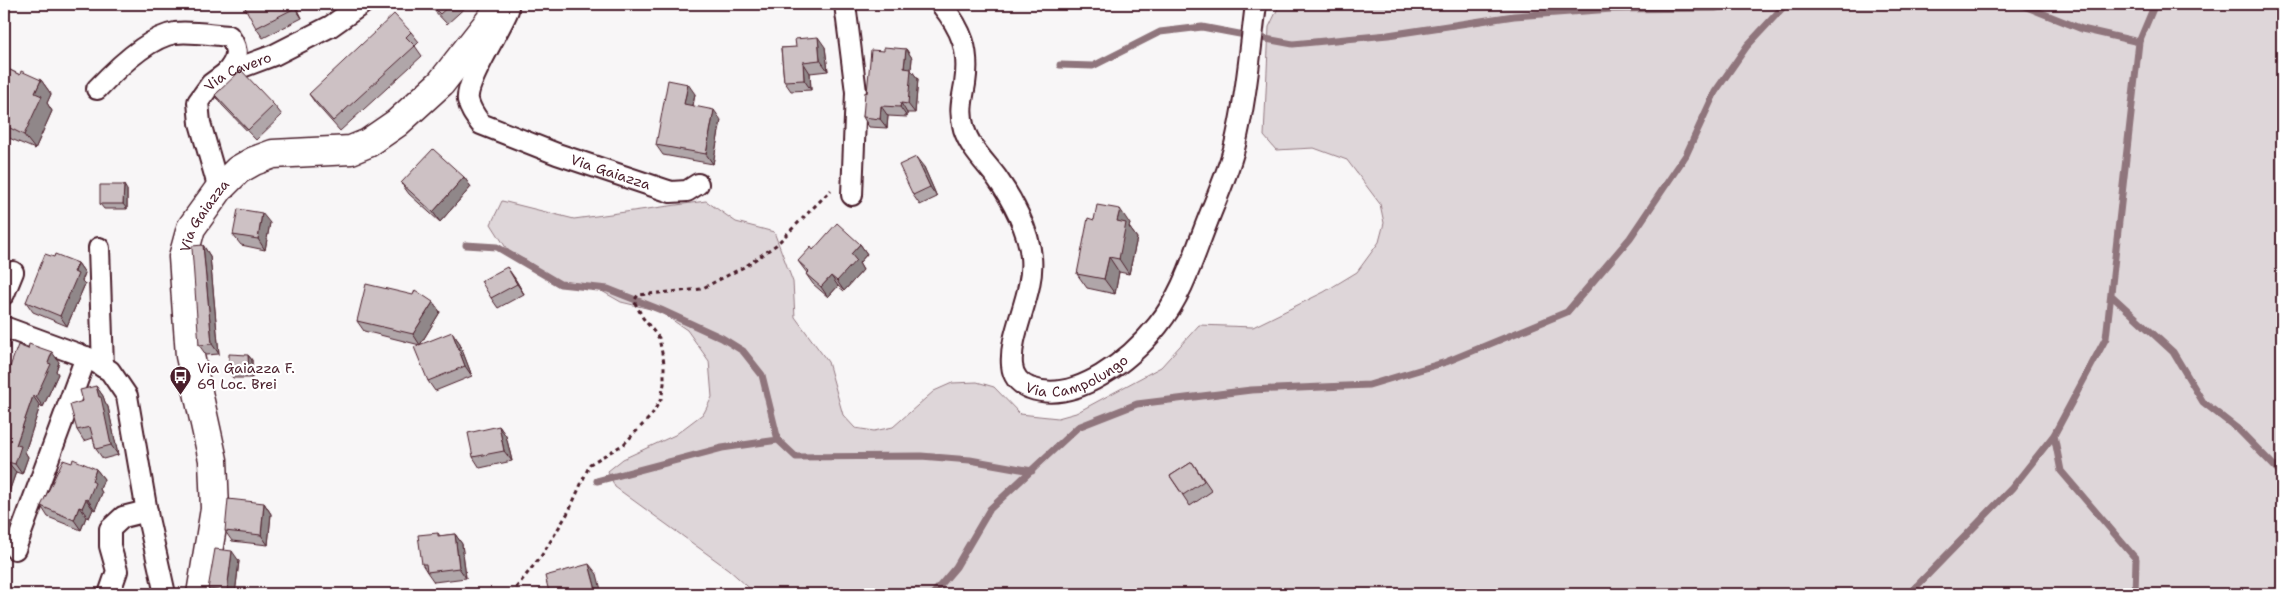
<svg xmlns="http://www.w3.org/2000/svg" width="2286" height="598" viewBox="0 0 2286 598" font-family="'Shantell Sans',sans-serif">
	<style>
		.green { fill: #ded6d9; stroke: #947a82 }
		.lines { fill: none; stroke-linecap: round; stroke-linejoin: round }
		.stream { stroke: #8f747b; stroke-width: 7 }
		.street-casing { stroke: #4a1f2b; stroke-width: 24 }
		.secondary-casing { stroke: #4a1f2b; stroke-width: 31 }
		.path { stroke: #4a1f2b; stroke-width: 3; stroke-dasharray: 4 4; stroke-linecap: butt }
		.street { stroke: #fff; stroke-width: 20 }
		.secondary { stroke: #fff; stroke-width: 28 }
		.wall { fill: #b0a6a9; stroke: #4a1f2b }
		.shaded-wall { fill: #908789; stroke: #4a1f2b }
		.building { fill: #cdc1c4; stroke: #4a1f2b }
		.labels { text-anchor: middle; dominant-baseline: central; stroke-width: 4.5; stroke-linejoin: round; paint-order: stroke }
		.street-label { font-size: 14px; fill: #4a1f2b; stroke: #fff }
		.poi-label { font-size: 14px; fill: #4a1f2b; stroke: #fff; text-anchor: start }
	</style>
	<rect width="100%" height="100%" fill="#f8f6f7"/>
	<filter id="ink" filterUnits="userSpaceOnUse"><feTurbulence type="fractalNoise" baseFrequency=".02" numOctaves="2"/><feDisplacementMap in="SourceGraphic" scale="10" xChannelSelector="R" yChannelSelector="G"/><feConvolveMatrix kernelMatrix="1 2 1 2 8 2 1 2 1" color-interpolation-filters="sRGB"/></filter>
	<g filter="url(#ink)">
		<path class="green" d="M 1280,4 L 2282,4 L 2282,594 L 756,594 L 728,569 L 615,487 L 608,471 L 623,459 L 675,435 L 704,413 L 712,397 L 709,361 L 687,330 L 659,311 L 621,302 L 593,286 L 557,282 L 526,260 L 510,254 L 491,224 L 502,201 L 574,219 L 706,201 L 736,222 L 774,232 L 793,282 L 795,317 L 828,362 L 843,415 L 855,428 L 874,431 L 893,427 L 934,391 L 952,383 L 977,382 L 994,387 L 1020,414 L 1058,418 L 1076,413 L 1161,367 L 1199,325 L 1253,327 L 1324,292 L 1357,272 L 1379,242 L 1384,223 L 1380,204 L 1347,160 L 1314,148 L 1276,150 L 1264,136 L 1269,27 Z"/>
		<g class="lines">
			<path class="stream" d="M 2019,4 L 2082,29 L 2139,42
				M 1060,65 L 1093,66 L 1160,32 L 1202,27 L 1293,44 L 1388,35 L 1514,16 L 1612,9 L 1715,8 L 1744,4
				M 466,245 L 497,247 L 560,284 L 608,289 L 661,310 L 722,338 L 743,351 L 762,375 L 778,440 L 796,457 L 921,456 L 970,460 L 1032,471
				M 2111,295 L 2173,352 L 2203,402 L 2239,430 L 2282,474
				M 2054,435 L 2061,471 L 2136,559 L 2135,594
				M 597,481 L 722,448 L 778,440
				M 933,594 L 956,567 L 990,509 L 1078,427 L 1137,404 L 1251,390 L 1369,385 L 1446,362 L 1567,312 L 1630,238 L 1686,155 L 1715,92 L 1747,46 L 1786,4
				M 1909,594 L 2012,488 L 2054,435 L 2106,338 L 2139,42 L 2155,4"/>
			<defs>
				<g id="street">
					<path d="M 845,4 L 856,92 L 852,195"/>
					<path id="s1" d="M 941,4 C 962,30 970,50 965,84 C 962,101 959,112 964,129 C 970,148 985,162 997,178 C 1012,199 1029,231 1031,257 C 1035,293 1009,332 1012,365 C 1013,377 1020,384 1030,388 C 1076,405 1132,358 1158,325 C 1181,296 1191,264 1204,230 C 1214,203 1227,176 1234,149 C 1246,101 1250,52 1256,4"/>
					<path id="s2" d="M 508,10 C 500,31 465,82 468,100 C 470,110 475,116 481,124 L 557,154 L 671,192 L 687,191 L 698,184"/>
					<path d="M 97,89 C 115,70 149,37 175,33 C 192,31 212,35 229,36 C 240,51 237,60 226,73"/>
					<path id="s3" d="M 219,189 L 200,123 L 198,102 L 211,84 L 226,73 L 274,55 L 331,26 L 362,4"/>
					<path d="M 99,248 L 103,367"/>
					<path d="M 4,294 L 13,272"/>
					<path d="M 4,327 L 91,359 L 110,371 L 127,396 L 148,518 L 165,594"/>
					<path d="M 15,549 L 86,357"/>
					<path d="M 109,594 L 117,571 L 110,546 L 110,529 L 123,517 L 147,511"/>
				</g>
				<g id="secondary">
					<path id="s4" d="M 201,594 L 215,509 L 213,460 L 190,356 L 183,257 L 191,228 L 219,189 L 238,170 L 254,161 L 273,154 L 351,150 L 368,143 L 397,123 L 441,83 L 503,4"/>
				</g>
			</defs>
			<use href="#street" class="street-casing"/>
			<use href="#secondary" class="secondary-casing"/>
			<path class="path" d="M 511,594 L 542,555 L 569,511 L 590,464 L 624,444 L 651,416 L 661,399 L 664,384 L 664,363 L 659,338 L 643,318 L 634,301 L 638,295 L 701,289 L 746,266 L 776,245 L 831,190"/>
			<use href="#street" class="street"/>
			<use href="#secondary" class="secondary"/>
		</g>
		<path class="wall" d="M 295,4 L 302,18 L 263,38 L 256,28 Z
			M 428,4 L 469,4 L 447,24 Z
			M 411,32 L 419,42 L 415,46 L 422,56 L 340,131 L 316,104 L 309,94 Z
			M 825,47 L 828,71 L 810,73 L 811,90 L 791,91 L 784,81 L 781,48 Z
			M 906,49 L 912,58 L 911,70 L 918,79 L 915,113 L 907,113 L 907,117 L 888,116 L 887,128 L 869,127 L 863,117 L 867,93 L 884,51 Z
			M 4,67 L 20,75 L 41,80 L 51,94 L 47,103 L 52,111 L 35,149 L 9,138 L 7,144 L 4,143 Z
			M 695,94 L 693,106 L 721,120 L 713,164 L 663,155 L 656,145 Z
			M 215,95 L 274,105 L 282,115 L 256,140 L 222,105 Z
			M 924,167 L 937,197 L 920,205 L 913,195 Z
			M 464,177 L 471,187 L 440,222 L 409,194 L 401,183 Z
			M 127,190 L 127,209 L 104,209 L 100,204 Z
			M 1094,220 L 1130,224 L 1129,227 L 1137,238 L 1129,274 L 1119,272 L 1115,294 L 1087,288 L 1077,274 Z
			M 270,223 L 265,250 L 241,245 L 233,235 Z
			M 860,244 L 867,254 L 859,263 L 863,270 L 844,291 L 838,286 L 828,297 L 813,284 L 806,274 L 807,273 L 798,261 L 813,250 Z
			M 203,245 L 210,256 L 219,354 L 206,355 L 199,345 Z
			M 54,257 L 78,263 L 85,273 L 82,281 L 85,284 L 67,326 L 33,312 L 26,302 Z
			M 514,277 L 524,294 L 498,308 L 491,298 Z
			M 433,302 L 440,312 L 420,345 L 364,331 L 357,321 Z
			M 452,332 L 459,342 L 472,376 L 435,391 L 428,381 Z
			M 248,355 L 252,360 L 252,378 L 233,378 L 229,373 Z
			M 59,362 L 56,371 L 58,374 L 43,407 L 40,406 L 25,452 L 28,457 L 22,474 L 16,472 L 4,506 L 4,404 L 6,399 L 4,396 L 4,383 Z
			M 96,386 L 103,396 L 105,402 L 108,407 L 118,455 L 103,459 L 96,449 L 93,438 L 84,441 L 77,430 L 83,401 Z
			M 499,426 L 506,436 L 512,461 L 480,468 L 473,457 Z
			M 1192,462 L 1212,491 L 1190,506 L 1170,476 Z
			M 72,463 L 96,469 L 104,479 L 100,489 L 102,493 L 95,510 L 93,509 L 89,518 L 86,517 L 81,530 L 48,517 L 41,506 Z
			M 264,503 L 271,514 L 268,545 L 232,541 L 225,531 Z
			M 438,533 L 440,536 L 455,534 L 462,544 L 466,578 L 434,582 L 427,572 L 422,564 Z
			M 239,561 L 235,594 L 212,594 L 208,589 Z"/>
		<path class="shaded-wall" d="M 293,4 L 295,4 L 302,18 L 295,8 Z
			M 818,37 L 825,47 L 828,71 L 820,60 Z
			M 906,49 L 912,58 L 911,70 L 918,79 L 915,113 L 908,104 L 904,68 Z
			M 803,62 L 810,73 L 811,90 L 804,80 Z
			M 41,80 L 51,94 L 47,103 L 52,111 L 35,149 L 24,135 L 35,93 Z
			M 688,84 L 695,94 L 691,115 L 684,104 Z
			M 901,103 L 907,113 L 907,117 L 900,107 Z
			M 881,106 L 888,116 L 887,128 L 880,119 Z
			M 714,110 L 721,120 L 713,164 L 706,154 Z
			M 4,130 L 9,138 L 7,144 L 4,140 Z
			M 916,157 L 924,167 L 937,197 L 930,187 Z
			M 464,177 L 471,187 L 440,222 L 433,212 Z
			M 124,185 L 127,190 L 127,209 L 123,204 Z
			M 1120,209 L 1130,224 L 1129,227 L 1137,238 L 1129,274 L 1119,259 L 1117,221 Z
			M 262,213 L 270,223 L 265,250 L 258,239 Z
			M 860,244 L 867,254 L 859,263 L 863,270 L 844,291 L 837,281 L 851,254 Z
			M 203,245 L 210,256 L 219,354 L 212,344 Z
			M 1109,257 L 1119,272 L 1115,294 L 1104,279 Z
			M 78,263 L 85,273 L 82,281 L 85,284 L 67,326 L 60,316 Z
			M 507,267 L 514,277 L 524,294 L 517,284 Z
			M 831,276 L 838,286 L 828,297 L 821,287 Z
			M 433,302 L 440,312 L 420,345 L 413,334 Z
			M 452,332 L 459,342 L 472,376 L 465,366 Z
			M 52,352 L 59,362 L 56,371 L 58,374 L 43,407 L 36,397 Z
			M 248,355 L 252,360 L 252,378 L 249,372 Z
			M 96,386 L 103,396 L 105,402 L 108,407 L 118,455 L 111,445 Z
			M 33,396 L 40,406 L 25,452 L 28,457 L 22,474 L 15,464 L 16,445 Z
			M 499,426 L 506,436 L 512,461 L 504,451 Z
			M 8,462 L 16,472 L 4,506 L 4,475 Z
			M 96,469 L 104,479 L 100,489 L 102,493 L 95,510 L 88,500 L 92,481 Z
			M 86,499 L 93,509 L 89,518 L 82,508 Z
			M 264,503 L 271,514 L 268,545 L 261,535 Z
			M 79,507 L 86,517 L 81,530 L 74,520 Z
			M 455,534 L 462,544 L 466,578 L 459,568 Z
			M 232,551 L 239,561 L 235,594 L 229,594 L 227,591 Z
			M 589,564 L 597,574 L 602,594 L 597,594 Z"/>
		<path class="building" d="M 243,4 L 293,4 L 295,8 L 256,28 Z
			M 430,4 L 451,4 L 440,14 Z
			M 394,14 L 411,32 L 406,37 L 415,46 L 333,121 L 309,94 Z
			M 818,37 L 820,60 L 803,62 L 804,80 L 784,81 L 781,48 L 796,47 L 795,39 Z
			M 884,47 L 906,49 L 904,68 L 911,69 L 908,104 L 901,103 L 900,107 L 881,106 L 880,119 L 863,117 L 865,92 L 867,93 L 871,50 L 884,51 Z
			M 4,67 L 20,75 L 21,71 L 41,80 L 35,93 L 42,96 L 24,135 L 4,125 Z
			M 241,70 L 274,105 L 248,130 L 215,95 Z
			M 668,80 L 688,84 L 684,104 L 714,110 L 706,154 L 656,145 Z
			M 433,149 L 464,177 L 433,212 L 401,183 Z
			M 916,157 L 930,187 L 913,195 L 899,165 Z
			M 100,185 L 124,185 L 123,204 L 100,204 Z
			M 1097,205 L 1120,209 L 1117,221 L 1126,223 L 1119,259 L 1109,257 L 1104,279 L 1077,274 L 1088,218 L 1094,220 Z
			M 238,209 L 262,213 L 258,239 L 233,235 Z
			M 837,223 L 860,244 L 851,254 L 856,260 L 837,281 L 831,276 L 821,287 L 806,274 L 809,271 L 798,261 L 811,247 L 813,250 Z
			M 203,245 L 212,344 L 199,345 L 192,248 L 192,246 Z
			M 45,254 L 54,257 L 55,254 L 78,263 L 74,272 L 78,274 L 60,316 L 26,302 Z
			M 507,267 L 517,284 L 491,298 L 481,281 Z
			M 366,284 L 413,295 L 415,290 L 433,302 L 413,334 L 357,321 Z
			M 452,332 L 465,366 L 428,381 L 414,347 Z
			M 29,344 L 52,352 L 48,363 L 51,364 L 36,397 L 33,396 L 16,445 L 21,446 L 15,464 L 8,462 L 4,475 L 4,404 L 7,394 L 4,393 L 4,383 L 18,345 L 28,349 Z
			M 229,354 L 248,355 L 249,372 L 229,373 Z
			M 96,386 L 99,397 L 101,397 L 111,445 L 96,449 L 90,427 L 77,430 L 70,405 L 83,401 L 80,390 Z
			M 499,426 L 504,451 L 473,457 L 468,433 Z
			M 73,459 L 96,469 L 92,481 L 95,483 L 88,500 L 86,499 L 82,508 L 79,507 L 74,520 L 41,506 L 63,460 L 72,463 Z
			M 1192,462 L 1204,481 L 1183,495 L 1170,476 Z
			M 228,499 L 264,503 L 261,535 L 225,531 Z
			M 438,533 L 438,536 L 455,534 L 459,568 L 427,572 L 426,564 L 422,564 L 418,535 Z
			M 215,549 L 232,551 L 227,591 L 208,589 Z
			M 589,564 L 597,594 L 545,594 L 549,592 L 545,576 Z"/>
	</g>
	<defs>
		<symbol id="bus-pin" viewBox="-11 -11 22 30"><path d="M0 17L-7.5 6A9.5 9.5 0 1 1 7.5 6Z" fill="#4a1f2b" stroke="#fff"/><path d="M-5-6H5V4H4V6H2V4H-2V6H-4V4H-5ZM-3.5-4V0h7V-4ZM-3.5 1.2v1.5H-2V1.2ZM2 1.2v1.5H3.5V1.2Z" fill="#fff"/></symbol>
	</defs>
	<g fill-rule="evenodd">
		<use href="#bus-pin" x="168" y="364" width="25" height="34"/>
	</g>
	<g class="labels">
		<g class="street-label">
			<text stroke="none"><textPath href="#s3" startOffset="142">Via Cavero</textPath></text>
			<text stroke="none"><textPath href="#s2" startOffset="265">Via Gaiazza</textPath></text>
			<text stroke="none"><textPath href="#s4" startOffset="388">Via Gaiazza</textPath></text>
			<text stroke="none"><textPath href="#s1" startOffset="470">Via Campolungo</textPath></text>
		</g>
		<g class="poi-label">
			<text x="197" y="368">Via Gaiazza F.<tspan x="197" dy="16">69 Loc. Brei</tspan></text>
		</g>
	</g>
	<rect width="2286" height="598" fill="none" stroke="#fff" stroke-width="20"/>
	<rect x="10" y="10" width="2266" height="578" fill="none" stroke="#4a1f2b" stroke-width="2" filter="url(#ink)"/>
</svg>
